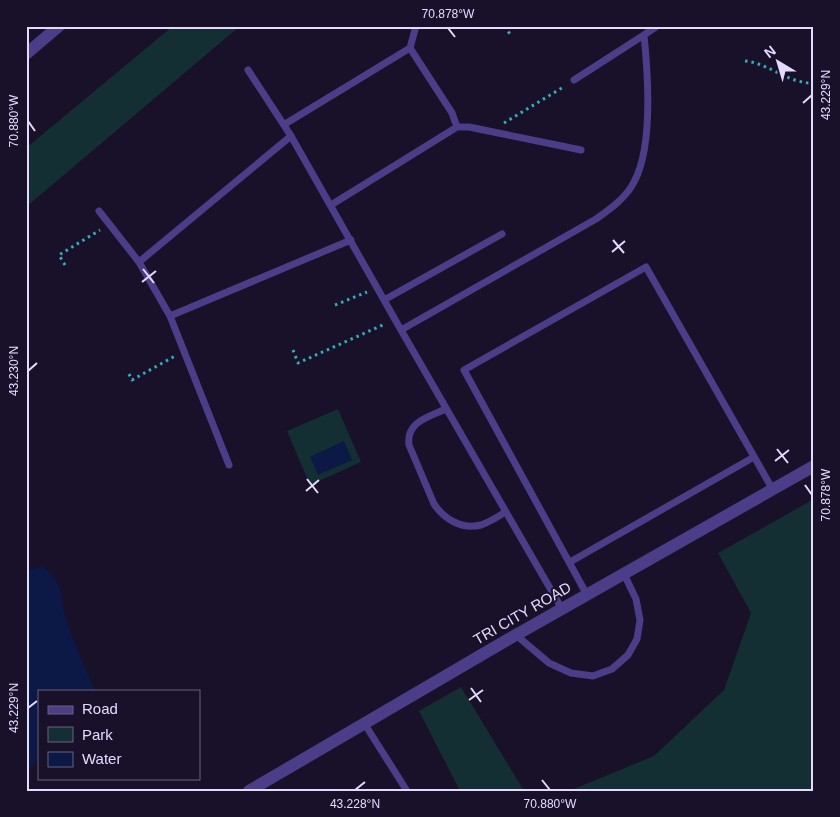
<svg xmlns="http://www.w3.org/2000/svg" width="840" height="817" viewBox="0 0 840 817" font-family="Helvetica,sans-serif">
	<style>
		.green { fill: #142f33 }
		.water { fill: #0c1947 }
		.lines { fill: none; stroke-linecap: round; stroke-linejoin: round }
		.path { stroke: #33aeb9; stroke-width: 3; stroke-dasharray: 2.5 4; stroke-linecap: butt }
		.lane { stroke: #4b3d87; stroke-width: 7 }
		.street { stroke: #4b3d87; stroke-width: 12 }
		.ticks { fill: none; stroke: #e3dafe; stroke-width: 2 }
		.labels { text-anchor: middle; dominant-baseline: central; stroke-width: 4; stroke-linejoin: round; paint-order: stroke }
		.street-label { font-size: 15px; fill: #e3dafe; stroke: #191129 }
		.neatline { fill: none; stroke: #e3dafe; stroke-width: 2 }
		.ticks-label { font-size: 12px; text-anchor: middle; fill: #e3dafe }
	</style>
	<rect width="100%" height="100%" fill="#191129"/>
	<path class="green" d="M 173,26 L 240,26 L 26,207 L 26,148 Z
		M 338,409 L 361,462 L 310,485 L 287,431 Z
		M 814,499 L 814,791 L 569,791 L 654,756 L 724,690 L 751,613 L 718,553 Z
		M 461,687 L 524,791 L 460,791 L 419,711 Z"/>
	<path class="water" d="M 344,441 L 352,460 L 318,475 L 310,457 Z
		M 43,566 C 67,586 58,597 67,622 C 75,645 85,668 95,691 L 39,691 L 39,757 L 28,771 L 26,769 L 26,726 L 28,714 L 26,709 L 26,571 Z"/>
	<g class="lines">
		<path class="path" d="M 505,26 L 511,36
			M 745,61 C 769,63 788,84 814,83
			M 504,123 L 565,86
			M 65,265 L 59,255 L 100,230
			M 335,305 L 367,292
			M 293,350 L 298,363 L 385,324
			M 129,374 L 132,380 L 175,356"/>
		<path class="lane" d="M 416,26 L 410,48 L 452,113 L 457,127 L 469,127 L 581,150
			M 248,70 L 291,136 L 401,330 L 562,609
			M 574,80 L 644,35
			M 285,124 L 410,48
			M 331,205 L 457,127
			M 99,211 L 139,262 L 170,316 L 229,465
			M 139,262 L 291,136
			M 384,300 L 502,234
			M 170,316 L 351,240
			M 401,330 L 596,219 C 610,209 626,198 634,182 C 653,147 648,74 644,35 L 657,26
			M 446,409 C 428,417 406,422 409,445 L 434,504 C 444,519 462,530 481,525 C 489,522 498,517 505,512
			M 570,562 L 754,457
			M 587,595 L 464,370 L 646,267 L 773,490
			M 516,635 L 549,663 L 571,673 L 593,676 L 612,669 L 628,655 L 637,639 L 640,620 L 636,599 L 624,574
			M 364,723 L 407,791"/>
		<path class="street" d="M 26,54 L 59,26
			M 249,791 L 507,640 L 814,466"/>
	</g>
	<path class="ticks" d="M 448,28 L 455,37M 803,103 L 812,95M 28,121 L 35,131M 613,240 L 624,253M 612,252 L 625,241M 143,269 L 154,283M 142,282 L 156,271M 28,371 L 37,363M 777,449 L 788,463M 775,461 L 789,450M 307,479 L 318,493M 805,485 L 812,495M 306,491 L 319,480M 471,688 L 481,702M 469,700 L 483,690M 28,708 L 37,701M 542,780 L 550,790M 355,790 L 365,782"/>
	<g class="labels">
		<g class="street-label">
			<text transform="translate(522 613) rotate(-30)">TRI CITY ROAD</text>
		</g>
	</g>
	<rect width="840" height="817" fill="none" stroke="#191129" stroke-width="55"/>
	<rect x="38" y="690" width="162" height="90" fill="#191129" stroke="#6a617e"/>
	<rect x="48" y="706" width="25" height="8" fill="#4b3d87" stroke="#6a617e"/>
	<text x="82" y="714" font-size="15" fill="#e3dafe">Road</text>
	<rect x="48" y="727" width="25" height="15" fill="#142f33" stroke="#6a617e"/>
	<text x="82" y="740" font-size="15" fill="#e3dafe">Park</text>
	<rect x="48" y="752" width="25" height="15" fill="#0c1947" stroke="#6a617e"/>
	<text x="82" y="764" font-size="15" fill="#e3dafe">Water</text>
	<g transform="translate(778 62) rotate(322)" stroke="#191129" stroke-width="4" paint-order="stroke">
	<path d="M0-4L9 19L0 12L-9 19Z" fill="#e3dafe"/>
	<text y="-8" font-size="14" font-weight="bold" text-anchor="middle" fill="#e3dafe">N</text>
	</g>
	<rect x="28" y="28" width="784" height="762" class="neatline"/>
	<g class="ticks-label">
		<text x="448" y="18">70.878°W</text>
		<text transform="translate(826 95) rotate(-90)" y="4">43.229°N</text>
		<text transform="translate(14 121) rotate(-90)" y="4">70.880°W</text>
		<text transform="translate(14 371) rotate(-90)" y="4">43.230°N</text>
		<text transform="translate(826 495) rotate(-90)" y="4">70.878°W</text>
		<text transform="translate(14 708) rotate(-90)" y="4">43.229°N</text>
		<text x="355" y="808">43.228°N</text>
		<text x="550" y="808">70.880°W</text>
	</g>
</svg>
